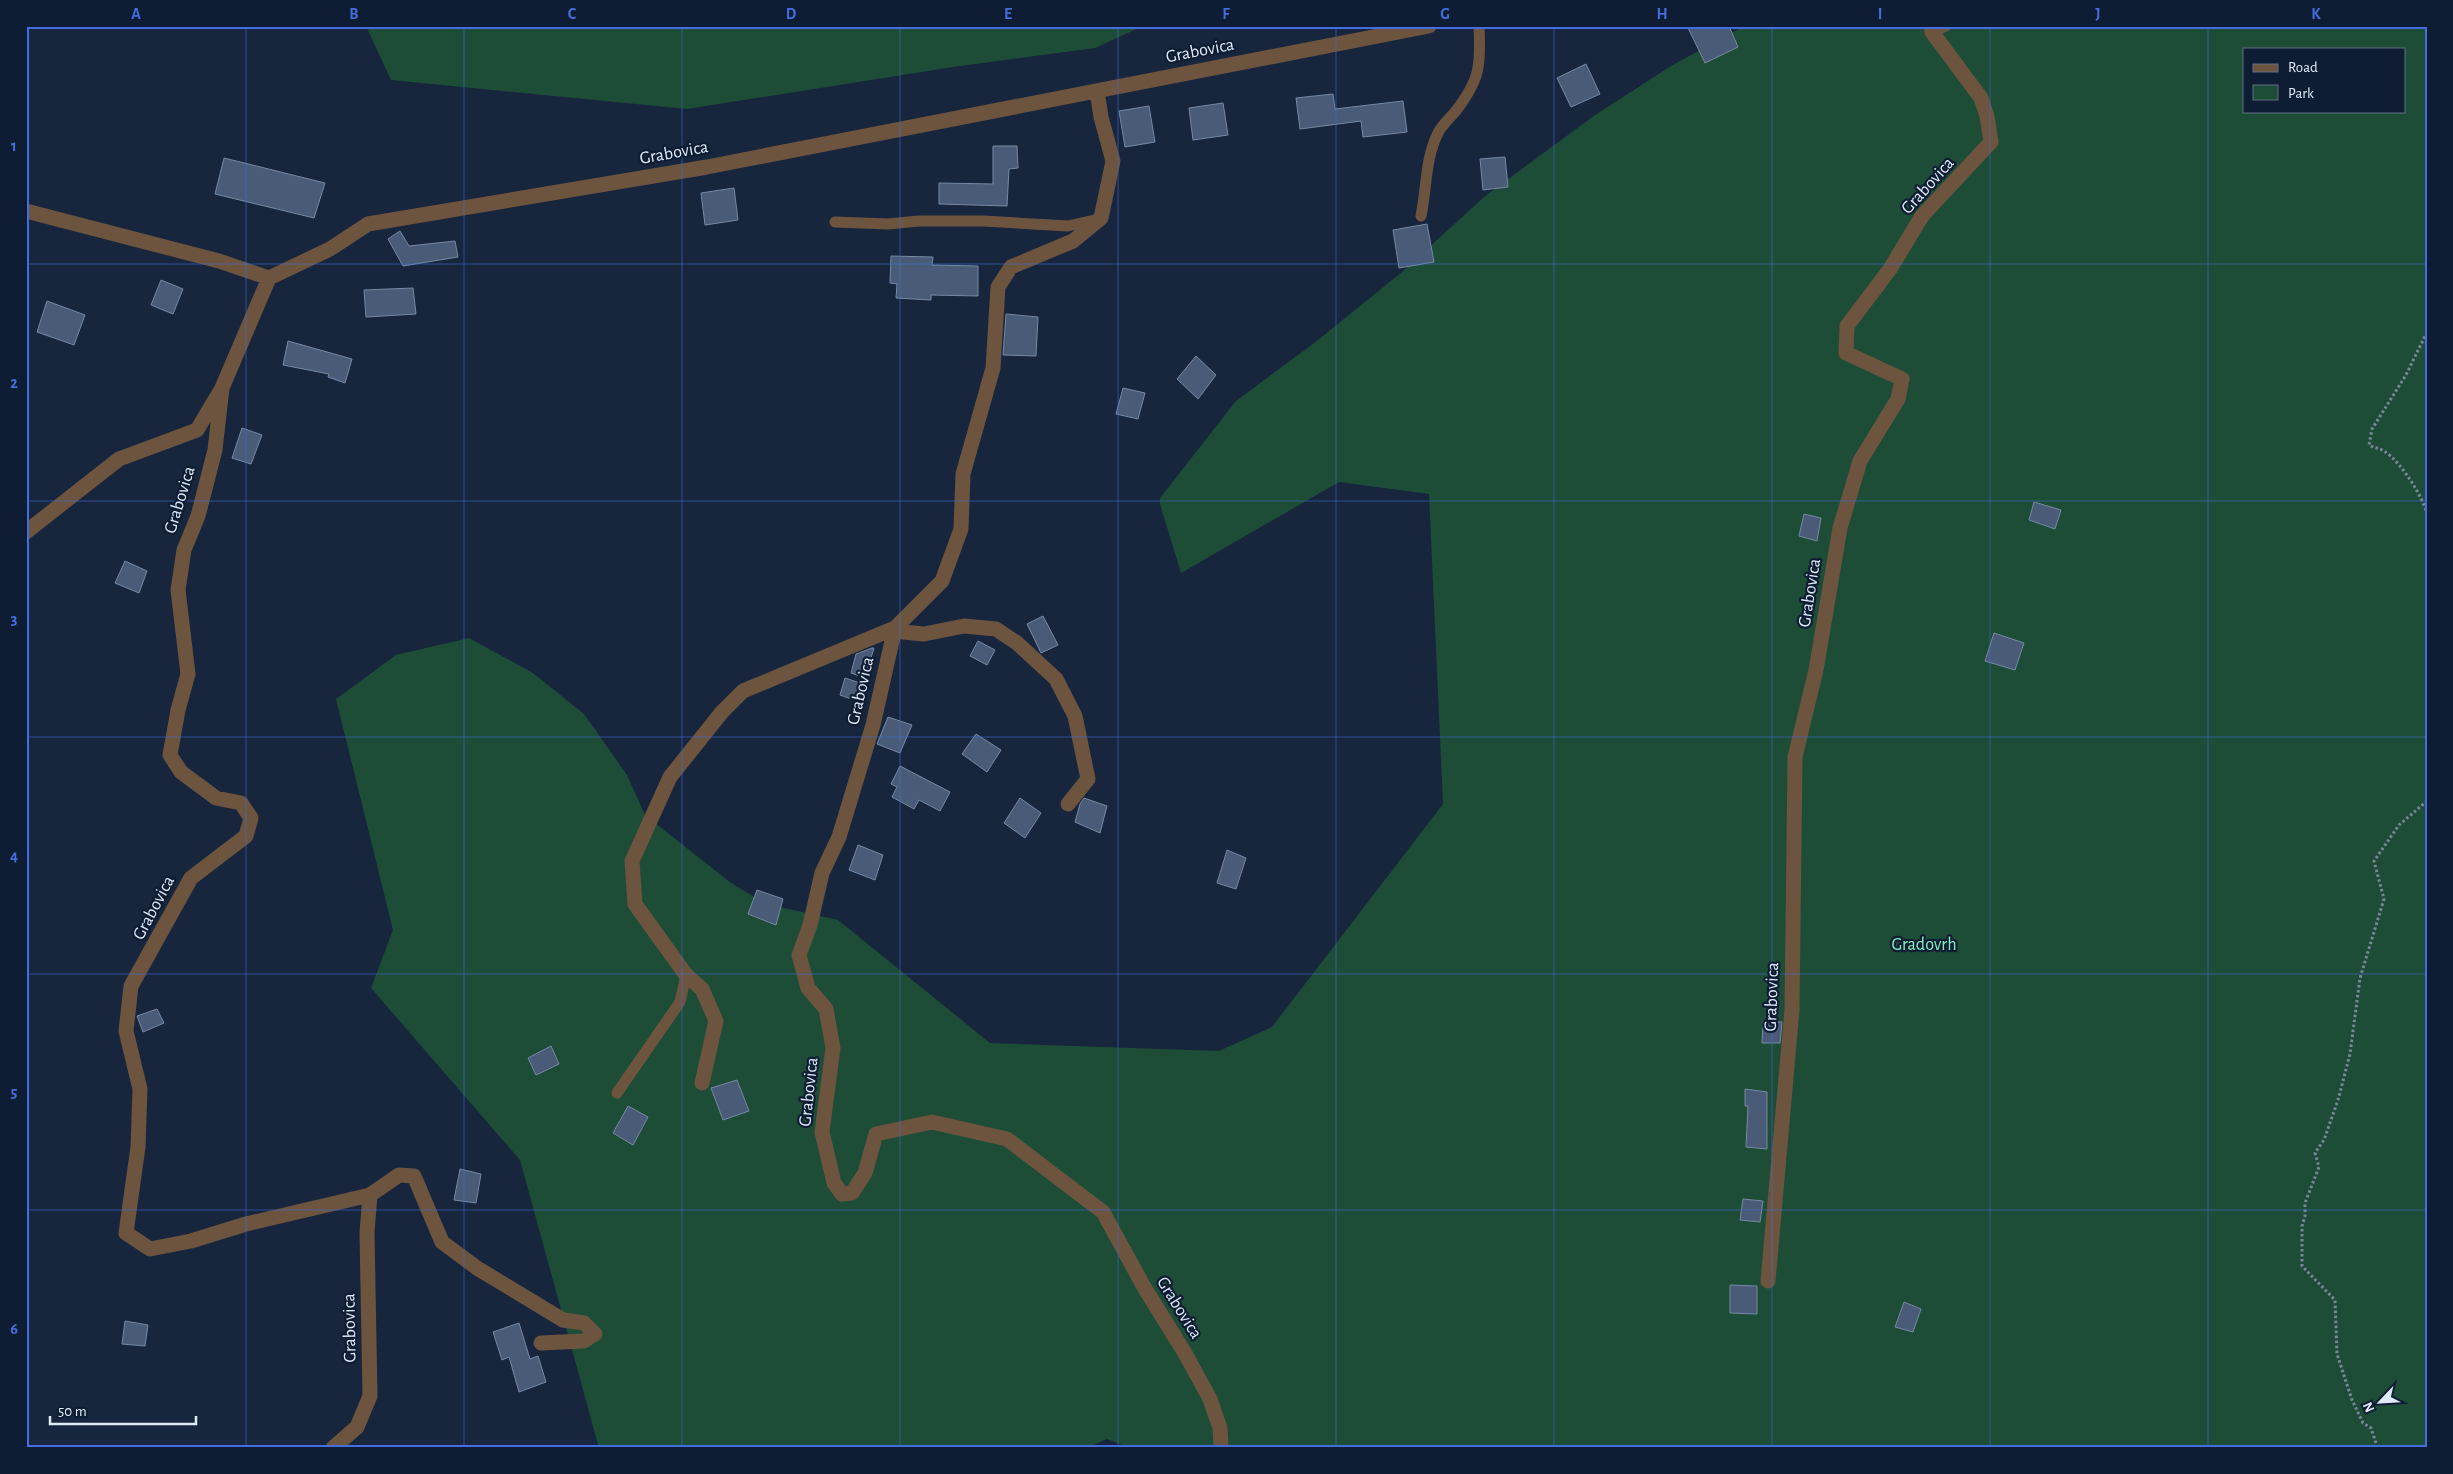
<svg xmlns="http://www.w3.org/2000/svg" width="2453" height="1474" viewBox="0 0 2453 1474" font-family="'Alegreya Sans',sans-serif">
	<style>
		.green { fill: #1d4d37; fill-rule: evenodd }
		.building { fill: #495b76; stroke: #7689a5 }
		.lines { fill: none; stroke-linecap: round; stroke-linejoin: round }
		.path { stroke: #7a879a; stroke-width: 3; stroke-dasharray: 2.5 2.5; stroke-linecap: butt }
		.lane { stroke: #6c543f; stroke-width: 11 }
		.street { stroke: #6c543f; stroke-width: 15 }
		.grid { fill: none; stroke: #446ddf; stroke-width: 1; stroke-opacity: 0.55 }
		.labels { text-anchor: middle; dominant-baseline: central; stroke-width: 4.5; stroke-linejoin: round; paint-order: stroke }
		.street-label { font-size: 18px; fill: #e0eafa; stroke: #0e1d33 }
		.park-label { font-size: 18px; fill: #81f0ba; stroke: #0e1d33 }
		.neatline { fill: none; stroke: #446ddf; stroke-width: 2 }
		.grid-label { font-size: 16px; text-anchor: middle; font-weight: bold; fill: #446ddf }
	</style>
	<rect width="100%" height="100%" fill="#17263d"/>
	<path class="green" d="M 366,26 L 1143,26 L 1095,48 L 953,67 L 687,109 L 391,80 Z
		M 1744,26 L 2427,26 L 2427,1448 L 1130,1448 L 1107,1439 L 1087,1448 L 599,1448 L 520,1160 L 371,988 L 393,930 L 336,699 L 396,655 L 469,638 L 533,673 L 584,714 L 627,775 L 645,815 L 731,883 L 766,904 L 838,920 L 990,1043 L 1219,1051 L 1272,1027 L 1443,804 L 1429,494 L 1339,482 L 1181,573 L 1160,504 L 1160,498 L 1236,401 L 1313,344 L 1402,272 L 1484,197 L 1595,115 L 1671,66 ZM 2244,49 L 2404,49 L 2404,111 L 2244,111 Z"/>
	<path class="building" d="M 1687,26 L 1729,26 L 1738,47 L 1705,63 Z
		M 1586,64 L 1600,94 L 1571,107 L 1557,78 Z
		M 1333,94 L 1335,109 L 1403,101 L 1407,132 L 1363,137 L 1361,121 L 1300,129 L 1296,98 Z
		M 1223,103 L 1228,135 L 1193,140 L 1189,108 Z
		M 1149,106 L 1155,142 L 1125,147 L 1119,111 Z
		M 993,146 L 1017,146 L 1018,168 L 1009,169 L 1007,206 L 939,204 L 939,183 L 993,184 Z
		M 1505,157 L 1508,187 L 1483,190 L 1480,159 Z
		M 224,158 L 325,183 L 314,218 L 215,194 Z
		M 734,188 L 738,220 L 705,225 L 701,193 Z
		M 1427,224 L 1434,262 L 1399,268 L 1393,230 Z
		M 400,231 L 409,246 L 455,241 L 458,257 L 403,266 L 388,239 Z
		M 891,256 L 933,257 L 932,265 L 978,266 L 978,296 L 931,295 L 931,300 L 896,298 L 897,284 L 890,283 Z
		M 161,280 L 183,289 L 173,314 L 151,305 Z
		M 413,288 L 416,314 L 366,317 L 364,290 Z
		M 47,301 L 85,315 L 74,345 L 37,332 Z
		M 1006,314 L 1038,317 L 1036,356 L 1003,355 Z
		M 288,341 L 352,359 L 345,383 L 328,377 L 329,374 L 283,365 Z
		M 1196,356 L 1216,375 L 1198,399 L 1177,379 Z
		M 1123,388 L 1145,393 L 1138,419 L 1116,414 Z
		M 242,428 L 262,435 L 251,464 L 232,458 Z
		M 2034,502 L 2061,510 L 2055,529 L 2029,520 Z
		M 1804,514 L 1821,518 L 1817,541 L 1799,536 Z
		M 125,561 L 147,571 L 139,593 L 115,583 Z
		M 1043,616 L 1058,645 L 1041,653 L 1027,624 Z
		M 1994,633 L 2024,643 L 2015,670 L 1985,661 Z
		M 978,641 L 995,650 L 987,665 L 970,656 Z
		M 872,648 L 874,648 L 865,678 L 851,673 L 856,654 Z
		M 845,678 L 860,683 L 854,700 L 840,695 Z
		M 888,717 L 912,725 L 900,753 L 877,744 Z
		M 976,734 L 1001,750 L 987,772 L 962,754 Z
		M 900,766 L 950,792 L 940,811 L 919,800 L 914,809 L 892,797 L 897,787 L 891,784 Z
		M 1020,798 L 1041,813 L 1025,838 L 1004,823 Z
		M 1084,798 L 1107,806 L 1100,833 L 1075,822 L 1080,804 Z
		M 858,845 L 883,855 L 875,880 L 849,870 Z
		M 1227,850 L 1246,858 L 1236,889 L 1217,883 Z
		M 757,890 L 783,899 L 776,925 L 748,914 Z
		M 157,1009 L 164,1023 L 143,1032 L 137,1016 Z
		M 1763,1021 L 1782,1022 L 1780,1043 L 1762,1043 Z
		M 551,1046 L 559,1064 L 536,1075 L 528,1058 Z
		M 737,1080 L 749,1111 L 723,1120 L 711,1088 Z
		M 1745,1089 L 1767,1092 L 1767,1149 L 1746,1147 L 1748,1106 L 1745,1106 Z
		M 628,1106 L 648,1117 L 633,1145 L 613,1133 Z
		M 460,1169 L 481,1174 L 476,1203 L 454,1200 Z
		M 1743,1199 L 1763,1201 L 1760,1222 L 1740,1220 Z
		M 1730,1285 L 1757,1286 L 1757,1314 L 1730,1313 Z
		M 1904,1302 L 1921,1309 L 1913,1332 L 1895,1327 Z
		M 125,1321 L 148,1325 L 145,1346 L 122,1344 Z
		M 519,1323 L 530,1359 L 538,1356 L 546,1382 L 519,1392 L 509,1357 L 502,1360 L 493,1332 Z"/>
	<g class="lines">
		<path class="path" d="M 2427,332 L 2406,375 L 2372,429 L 2369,445 C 2374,448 2379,448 2384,451 C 2401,462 2422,495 2427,514
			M 2376,1448 L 2376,1443 L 2371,1428 L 2363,1423 L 2352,1400 L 2337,1354 L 2335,1300 L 2302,1266 L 2302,1226 L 2305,1216 L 2305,1203 L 2319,1167 L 2315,1153 L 2324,1140 L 2338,1100 L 2350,1054 L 2360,978 L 2384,899 L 2374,861 L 2399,825 L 2427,801"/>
		<path class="lane" d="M 1932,32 L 1946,26
			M 1421,216 C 1427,187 1425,159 1438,133 C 1442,125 1449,119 1455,112 C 1480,80 1481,66 1479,26
			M 835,222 L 888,224 L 919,221 L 983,221 L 1068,226 L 1099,219
			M 617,1093 L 680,1002 L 686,975"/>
		<path class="street" d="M 26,211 L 219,261 L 269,278 L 330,249 L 368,224 L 707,167 L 1429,26
			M 222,388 L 215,450 L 198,516 L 184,550 L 178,590 L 188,674 L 178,710 L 170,755 L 181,772 L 216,798 L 241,803 L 251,818 L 246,836 L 191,878 L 131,986 L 126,1031 L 140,1089 L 138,1147 L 126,1233 L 150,1249 L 191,1241 L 246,1224 L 370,1195 L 367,1232 L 370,1396 L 357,1427 L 333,1448
			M 26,532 L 119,459 L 197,430 L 222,388 L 269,278
			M 1068,804 L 1088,779 L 1075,716 L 1056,679 L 1017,643 L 996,629 L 964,626 L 924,634 L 903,632 L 895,628 L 873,725 L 839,837 L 822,873 L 810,925 L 799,955 L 808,988 L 826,1009 L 833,1048 L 822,1132 L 834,1183 L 842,1194 L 852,1193 L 865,1173 L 876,1134 L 932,1122 L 1007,1139 L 1103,1212 L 1144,1287 L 1186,1355 L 1210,1399 L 1220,1428 L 1221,1448
			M 702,1083 L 716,1021 L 702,989 L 686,975 L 635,904 L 632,861 L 670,777 L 722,712 L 743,691 L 895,628 L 942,581 L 961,529 L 963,474 L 993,368 L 998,287 L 1011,267 L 1073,241 L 1101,218 L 1113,161 L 1101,117 L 1097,91
			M 370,1195 L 399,1175 L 414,1176 L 442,1242 L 477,1268 L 563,1320 L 584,1323 L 595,1334 L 584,1341 L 541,1343
			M 1768,1281 L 1792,1010 L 1795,757 L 1816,670 L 1840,528 L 1860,461 L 1898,399 L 1902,379 L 1846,353 L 1847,326 L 1890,269 L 1922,216 L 1991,142 L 1987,116 L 1981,98 L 1932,32 L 1931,26"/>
	</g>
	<path class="grid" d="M 246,26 L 246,1448M 464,26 L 464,1448M 682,26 L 682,1448M 900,26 L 900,1448M 1118,26 L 1118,1448M 1336,26 L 1336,1448M 1554,26 L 1554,1448M 1772,26 L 1772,1448M 1990,26 L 1990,1448M 2208,26 L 2208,1448M 26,264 L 2427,264M 26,501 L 2427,501M 26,737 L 2427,737M 26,974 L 2427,974M 26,1210 L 2427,1210"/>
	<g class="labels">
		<g class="street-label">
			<text transform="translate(1200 51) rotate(-11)">Grabovica</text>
			<text transform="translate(674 153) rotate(-10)">Grabovica</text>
			<text transform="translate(1928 186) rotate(-48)">Grabovica</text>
			<text transform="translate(180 500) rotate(-73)">Grabovica</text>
			<text transform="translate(1810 593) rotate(-81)">Grabovica</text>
			<text transform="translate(861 691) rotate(-77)">Grabovica</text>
			<text transform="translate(154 908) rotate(-62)">Grabovica</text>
			<text transform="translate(1772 997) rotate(-88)">Grabovica</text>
			<text transform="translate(809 1092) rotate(-84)">Grabovica</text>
			<text transform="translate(1179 1308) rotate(58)">Grabovica</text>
			<text transform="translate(350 1328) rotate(-91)">Grabovica</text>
		</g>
		<g class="park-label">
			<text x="1924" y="945">Gradovrh</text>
		</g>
	</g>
	<rect width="2453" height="1474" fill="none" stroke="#0e1d33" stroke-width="55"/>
	<rect x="2243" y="48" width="162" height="65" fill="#0e1d33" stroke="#626f83"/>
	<rect x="2253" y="64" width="25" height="8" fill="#6c543f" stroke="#626f83"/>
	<text x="2288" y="72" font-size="15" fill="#e0eafa">Road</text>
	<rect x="2253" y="85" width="25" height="15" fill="#1d4d37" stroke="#626f83"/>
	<text x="2288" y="98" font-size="15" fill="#e0eafa">Park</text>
	<g transform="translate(2380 1402) rotate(245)" stroke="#0e1d33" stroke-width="4" paint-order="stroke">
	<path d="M0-4L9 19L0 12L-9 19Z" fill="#e0eafa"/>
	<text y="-8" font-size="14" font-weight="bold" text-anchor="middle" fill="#e0eafa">N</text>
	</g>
	<path d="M50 1416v8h146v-8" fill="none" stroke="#e0eafa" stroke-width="2.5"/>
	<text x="58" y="1416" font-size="15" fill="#e0eafa" stroke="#0e1d33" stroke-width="4" paint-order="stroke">50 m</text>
	<rect x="28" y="28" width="2398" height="1418" class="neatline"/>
	<g class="grid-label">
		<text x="136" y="19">A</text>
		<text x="354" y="19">B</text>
		<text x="572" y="19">C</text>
		<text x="791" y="19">D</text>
		<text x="1008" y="19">E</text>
		<text x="1226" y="19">F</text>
		<text x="1445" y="19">G</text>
		<text x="1662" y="19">H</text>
		<text x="1880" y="19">I</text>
		<text x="2098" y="19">J</text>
		<text x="2316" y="19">K</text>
		<text x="14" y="151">1</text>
		<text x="14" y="388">2</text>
		<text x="14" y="624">3</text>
		<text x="14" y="861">4</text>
		<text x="14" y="1097">5</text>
		<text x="14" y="1334">6</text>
	</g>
</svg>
